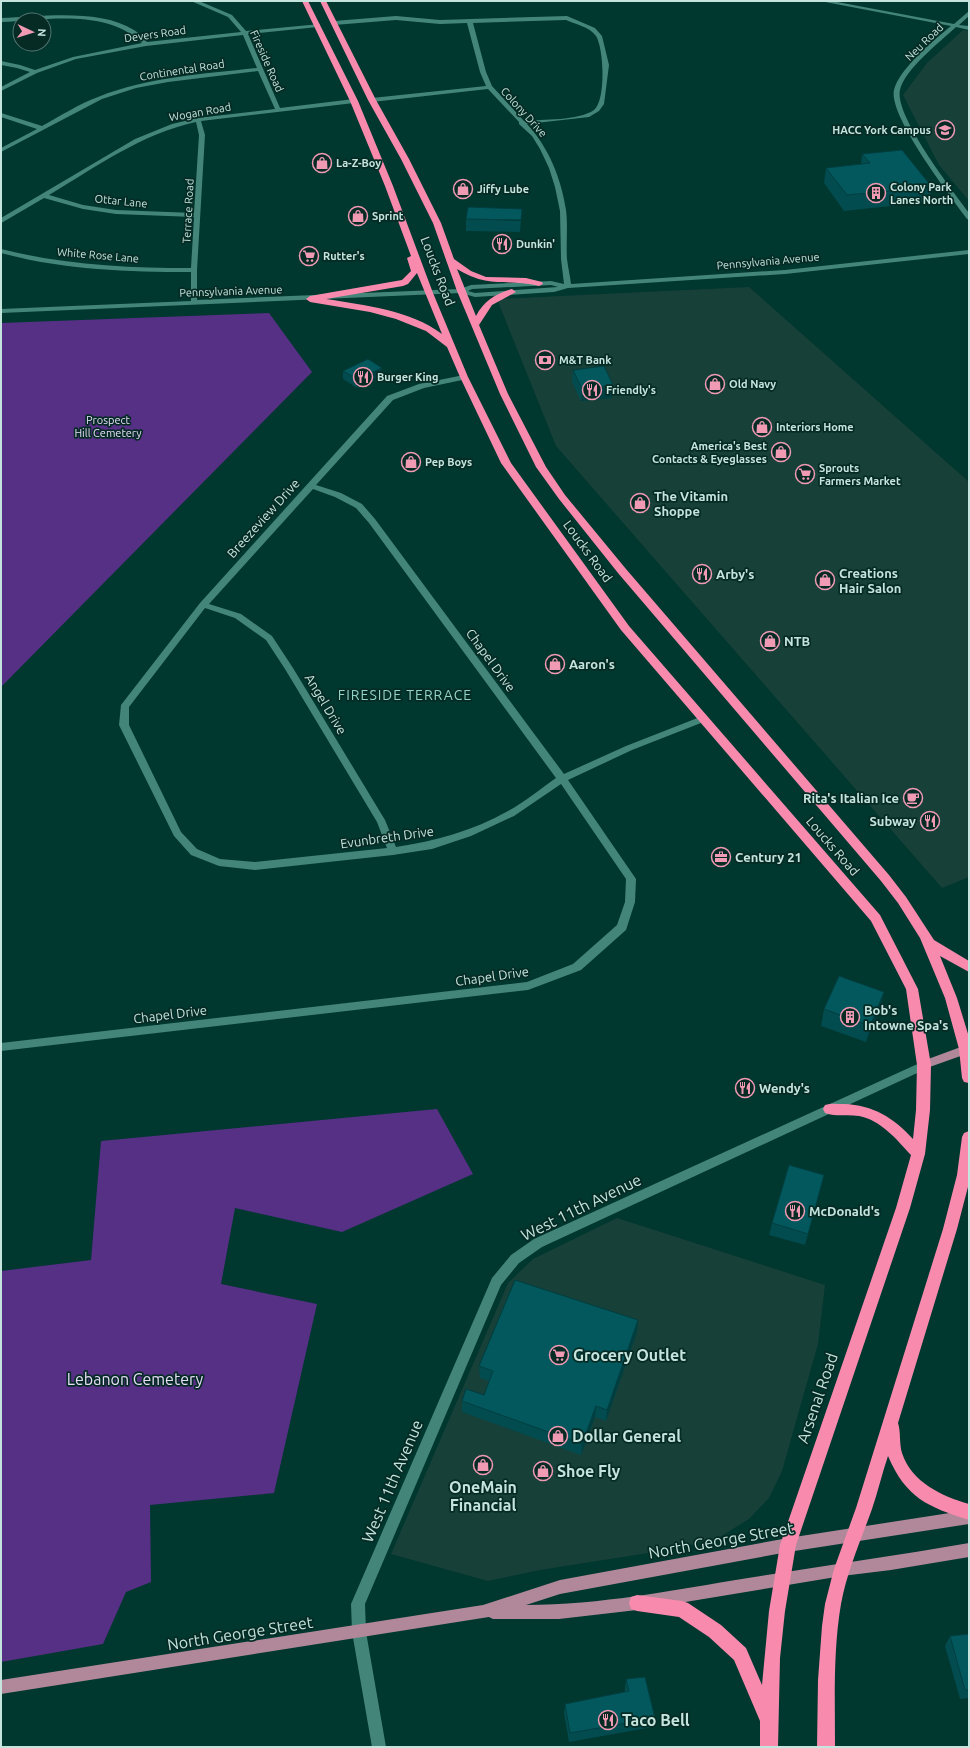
<svg xmlns="http://www.w3.org/2000/svg" width="970" height="1748" viewBox="0 0 970 1748" font-family="Ubuntu,sans-serif">
	<style>
		.built { fill: #174039 }
		.green { fill: #553085 }
		.lines { fill: none; stroke-linecap: round; stroke-linejoin: round }
		.minor { fill: #438579; fill-rule: evenodd }
		.major { fill: #b08899; fill-rule: evenodd }
		.highway { fill: #f88aae; fill-rule: evenodd }
		.wall { fill: #024c4f }
		.shaded-wall { fill: #013e40 }
		.building { fill: #02585c; stroke: #013e40 }
		.labels { text-anchor: middle; dominant-baseline: central; stroke-width: 3.5; stroke-linejoin: round; paint-order: stroke }
		.far-street-label { font-size: 11px; fill: #c4e4dd; stroke: #062b25 }
		.far-poi-label { font-size: 11px; font-weight: bold; fill: #c4e4dd; stroke: #062b25; text-anchor: start }
		.far-park-label { font-size: 11px; fill: #e6ddf8; stroke: #062b25 }
		.street-label { font-size: 13px; fill: #c4e4dd; stroke: #062b25 }
		.poi-label { font-size: 13px; font-weight: bold; fill: #c4e4dd; stroke: #062b25; text-anchor: start }
		.neighbourhood-label { font-size: 14px; letter-spacing: 1px; fill: #92d5c7; stroke: #062b25 }
		.near-street-label { font-size: 16px; fill: #c4e4dd; stroke: #062b25 }
		.near-poi-label { font-size: 16px; font-weight: bold; fill: #c4e4dd; stroke: #062b25; text-anchor: start }
		.near-park-label { font-size: 16px; fill: #e6ddf8; stroke: #062b25 }
	</style>
	<rect width="100%" height="100%" fill="#00372f"/>
	<path class="built" d="M 963,30 L 969,31 L 969,201 L 939,165 L 903,95 L 927,63 Z
		M 749,287 L 969,482 L 969,877 L 942,888 L 556,446 L 497,299 Z
		M 617,1218 L 825,1285 L 818,1344 L 782,1471 L 769,1498 L 749,1519 L 720,1537 L 680,1548 L 540,1570 L 488,1581 L 391,1554 L 508,1283 L 533,1259 Z"/>
	<path class="green" d="M 269,313 L 312,372 L 1,687 L 1,323 Z
		M 437,1109 L 473,1174 L 342,1232 L 235,1208 L 221,1284 L 317,1304 L 274,1493 L 150,1505 L 151,1582 L 126,1592 L 103,1644 L 1,1662 L 1,1271 L 91,1260 L 101,1141 Z"/>
	<g class="lines">
		<path class="minor" d="M 191,1 L 199,1 L 232,15 L 246,31 L 320,24 L 320,26 L 318,27 L 248,34 L 280,108 L 354,99 L 357,101 L 354,103 L 201,121 L 205,135 L 197,270 L 197,300 L 460,289 L 471,285 L 551,281 L 564,284 L 561,259 L 560,211 L 555,187 L 549,168 L 540,149 L 532,136 L 519,124 L 519,122 L 488,89 L 372,102 L 369,100 L 372,98 L 486,86 L 480,72 L 467,23 L 440,24 L 396,20 L 334,25 L 331,23 L 334,21 L 396,16 L 440,20 L 567,16 L 595,28 L 602,36 L 609,65 L 604,104 L 599,111 L 589,117 L 527,124 C 549,148 561,178 566,210 C 568,226 566,243 567,259 C 568,267 570,276 571,284 L 785,270 L 969,250 L 969,254 L 785,274 L 568,288 L 554,292 L 475,297 L 461,293 L 1,313 L 1,309 L 191,301 L 191,272 C 126,272 64,270 1,253 L 1,249 C 65,265 125,268 191,268 L 194,217 L 116,214 L 83,209 L 44,198 L 3,222 L 1,223 L 1,218 L 135,139 L 172,124 L 198,118 L 275,109 L 258,71 L 168,82 L 136,88 L 102,99 L 1,152 L 1,148 L 37,129 L 1,117 L 1,113 L 42,126 C 60,116 79,104 98,97 C 149,77 204,74 257,68 L 243,35 L 146,46 L 76,59 L 37,73 L 1,91 L 1,87 L 30,72 L 17,68 L 1,65 L 1,61 L 20,65 L 35,70 L 73,57 L 142,43 C 106,8 45,20 1,22 L 1,18 C 41,17 98,8 134,30 C 139,33 143,38 147,42 L 241,32 L 228,17 ZM 566,20 C 575,24 590,27 596,36 C 604,49 606,100 594,110 C 578,121 543,119 524,121 L 492,86 L 486,72 L 473,23 ZM 196,122 L 199,135 L 194,213 L 116,210 L 83,205 L 49,195 C 96,167 141,134 196,122 ZM 551,285 L 558,287 L 475,293 L 468,291 L 472,289 Z
			M 820,1 L 832,1 L 954,24 L 969,11 L 969,16 L 959,25 L 969,26 L 969,30 L 956,27 C 941,41 904,70 900,90 C 894,116 953,191 969,213 L 969,220 L 967,219 C 951,197 888,116 894,90 C 899,69 934,40 951,26 Z
			M 464,375 L 467,375 L 467,379 L 424,388 L 393,400 L 316,485 L 341,493 L 362,504 L 375,519 L 564,774 L 626,746 L 700,717 L 706,717 L 708,719 L 706,721 L 632,750 L 568,780 L 636,879 L 635,902 L 626,930 L 581,970 L 528,990 L 1,1051 L 1,1043 L 527,982 L 573,964 L 617,925 L 625,902 L 626,879 L 561,784 L 514,816 L 471,836 L 432,849 L 393,855 L 255,870 L 219,866 L 191,855 L 174,836 L 119,725 L 121,705 L 200,603 L 387,396 L 419,384 ZM 313,489 L 335,497 L 356,508 L 369,523 L 556,778 C 540,789 525,802 508,811 C 473,831 435,841 396,847 L 385,820 L 293,668 L 272,636 L 241,614 L 209,604 ZM 205,608 L 235,618 L 266,640 L 285,669 L 377,822 L 387,848 L 255,862 L 220,859 L 197,849 L 181,832 L 129,725 L 129,707 Z
			M 924,1061 L 928,1062 L 930,1065 L 928,1068 L 542,1247 L 519,1263 L 501,1285 L 365,1604 L 366,1632 L 386,1747 L 372,1747 L 352,1632 L 351,1604 L 492,1278 L 511,1255 L 534,1239 Z"/>
		<path class="major" d="M 969,1044 L 969,1053 L 924,1069 L 920,1068 L 918,1065 L 920,1062 Z
			M 969,1510 L 969,1524 L 788,1552 L 560,1594 L 526,1605 C 600,1605 674,1590 748,1578 C 821,1566 895,1556 969,1543 L 969,1557 L 891,1570 L 842,1576 L 637,1610 L 559,1619 L 493,1619 L 489,1617 L 1,1694 L 1,1680 L 483,1605 L 560,1580 L 788,1538 Z"/>
		<path class="highway" d="M 302,1 L 308,1 L 358,101 L 393,186 L 433,293 L 468,377 L 511,463 L 629,626 L 880,915 L 918,989 L 931,1065 L 930,1110 L 925,1154 L 910,1208 L 796,1545 L 785,1611 L 780,1658 L 778,1747 L 760,1747 L 760,1721 L 734,1660 L 709,1637 L 679,1617 L 637,1611 L 631,1609 L 629,1603 L 631,1597 L 637,1595 L 682,1601 L 688,1603 L 721,1625 L 746,1648 L 762,1685 L 769,1611 L 780,1545 L 896,1208 L 911,1155 C 897,1140 881,1120 859,1116 C 848,1114 836,1117 825,1113 L 823,1109 L 825,1105 C 831,1103 837,1104 844,1104 C 873,1105 894,1118 913,1139 L 916,1110 L 917,1065 L 906,989 L 871,921 L 621,630 L 501,463 L 460,377 L 447,347 L 426,331 L 396,319 L 370,312 L 310,302 L 306,299 L 310,296 L 402,280 L 411,271 L 407,258 L 411,256 L 385,186 L 350,101 ZM 417,273 L 442,334 C 410,310 364,305 326,299 L 403,286 L 408,284 Z
			M 320,1 L 326,1 L 376,100 L 409,159 L 441,223 L 454,259 L 471,271 L 486,277 L 526,278 L 542,282 L 543,284 L 539,286 C 507,278 489,289 457,269 L 476,316 C 484,301 495,294 512,289 L 516,292 L 492,305 L 479,325 L 508,394 L 546,467 L 565,495 L 626,569 L 889,875 L 906,897 L 934,940 L 969,961 L 969,972 L 940,956 L 957,998 L 969,1037 L 969,1083 L 964,1082 L 962,1078 L 959,1049 L 945,998 L 920,938 L 898,903 L 881,881 L 618,573 L 559,499 L 536,467 L 500,394 L 457,291 L 433,223 L 401,159 L 368,100 Z
			M 969,1131 L 969,1183 L 957,1229 L 898,1423 C 901,1432 899,1443 902,1453 C 912,1483 942,1496 969,1504 L 969,1520 C 928,1507 906,1498 888,1456 C 882,1474 878,1491 872,1509 C 861,1540 847,1571 841,1604 C 833,1651 835,1700 835,1747 L 817,1747 L 818,1680 L 822,1626 L 825,1604 L 834,1569 L 856,1508 L 943,1229 L 957,1175 L 962,1137 L 964,1133 Z"/>
	</g>
	<path class="wall" d="M 862,154 L 932,187 L 929,202 L 844,211 L 824,183 L 826,168 L 861,164 Z
		M 466,219 L 521,221 L 520,232 L 466,231 Z
		M 573,370 L 612,398 L 581,401 L 572,382 Z
		M 343,371 L 382,376 L 357,388 L 343,379 Z
		M 884,992 L 880,1009 L 866,1042 L 821,1026 L 824,1009 Z
		M 821,1187 L 805,1245 L 769,1235 L 772,1223 Z
		M 638,1320 L 637,1332 L 606,1421 L 595,1417 L 581,1455 L 462,1412 L 462,1401 L 484,1395 L 489,1381 L 480,1378 L 479,1366 Z
		M 969,1634 L 969,1698 L 960,1699 L 945,1646 L 950,1636 Z
		M 626,1679 L 655,1718 L 653,1727 L 569,1742 L 564,1713 L 565,1704 L 625,1692 L 625,1688 Z"/>
	<path class="shaded-wall" d="M 382,368 L 382,376 L 357,388 L 357,379 Z
		M 613,385 L 612,398 L 581,401 L 582,389 Z
		M 884,992 L 880,1009 L 866,1042 L 870,1026 Z
		M 638,1320 L 637,1332 L 606,1421 L 607,1410 Z
		M 596,1406 L 595,1417 L 581,1455 L 582,1444 Z"/>
	<path class="building" d="M 902,150 L 932,187 L 847,195 L 826,168 L 870,163 L 862,154 Z
		M 468,207 L 522,209 L 521,220 L 466,219 Z
		M 368,359 L 382,368 L 357,379 L 343,371 Z
		M 604,366 L 613,385 L 582,389 L 573,370 Z
		M 839,976 L 884,992 L 870,1026 L 824,1009 Z
		M 789,1165 L 824,1175 L 808,1234 L 772,1223 Z
		M 515,1280 L 638,1320 L 607,1410 L 596,1406 L 582,1444 L 462,1401 L 466,1389 L 484,1395 L 493,1371 L 479,1366 Z
		M 969,1634 L 969,1690 L 965,1690 L 950,1636 Z
		M 645,1677 L 655,1718 L 570,1733 L 565,1704 L 629,1691 L 626,1679 Z"/>
	<defs>
		<symbol id="university-ring" viewBox="-11 -11 22 22"><circle r="9.5" fill="#062b25" stroke="#f09ab4" stroke-width="1.5"/><path d="M0-5L7-2L0 1L-7-2ZM-4 1L0 2.5L4 1V4Q0 6-4 4Z" fill="#f09ab4"/></symbol>
		<symbol id="shop-ring" viewBox="-11 -11 22 22"><circle r="9.5" fill="#062b25" stroke="#f09ab4" stroke-width="1.5"/><path d="M-5-2.5h2.3a2.7 3.5 0 0 1 5.4 0H5L5.5 6h-11ZM-1.5-2.5h3a1.5 2.3 0 0 0-3 0Z" fill="#f09ab4"/></symbol>
		<symbol id="building-ring" viewBox="-11 -11 22 22"><circle r="9.5" fill="#062b25" stroke="#f09ab4" stroke-width="1.5"/><path d="M-4-6H4V6H1V3H-1V6H-4ZM-2.5-4.3h1.7v1.8h-1.7ZM.8-4.3h1.7v1.8H.8ZM-2.5-1h1.7V.8h-1.7ZM.8-1h1.7V.8H.8Z" fill="#f09ab4"/></symbol>
		<symbol id="restaurant-ring" viewBox="-11 -11 22 22"><circle r="9.5" fill="#062b25" stroke="#f09ab4" stroke-width="1.5"/><path d="M-5-6h1v4h1v-4h1v4h1v-4h1v5L-1.5 .5V6h-2V.5L-5-1ZM5-6V6H3V1.5H1.5Q1.5-4 5-6Z" fill="#f09ab4"/></symbol>
		<symbol id="supermarket-ring" viewBox="-11 -11 22 22"><circle r="9.5" fill="#062b25" stroke="#f09ab4" stroke-width="1.5"/><path d="M-6-5.5h2.5l.6 2H6L4.5 2H-2.5L-4.4-4H-6ZM-1.5 3.2a1.3 1.3 0 1 0 .1 0ZM3 3.2a1.3 1.3 0 1 0 .1 0Z" fill="#f09ab4"/></symbol>
		<symbol id="bank-ring" viewBox="-11 -11 22 22"><circle r="9.5" fill="#062b25" stroke="#f09ab4" stroke-width="1.5"/><path d="M-6-4H6V4H-6ZM0-2.3a2.3 2.3 0 1 0 0 4.6a2.3 2.3 0 1 0 0-4.6Z" fill="#f09ab4"/></symbol>
		<symbol id="cafe-ring" viewBox="-11 -11 22 22"><circle r="9.5" fill="#062b25" stroke="#f09ab4" stroke-width="1.5"/><path d="M-5.5-4.5H6V0H3Q3 3.5 0 3.5H-2.5Q-5.5 3.5-5.5 0ZM3-3.2v2h1.7v-2ZM-6 4.5H4V6H-6Z" fill="#f09ab4"/></symbol>
		<symbol id="office-ring" viewBox="-11 -11 22 22"><circle r="9.5" fill="#062b25" stroke="#f09ab4" stroke-width="1.5"/><path d="M-6-3h4V-5.5h4V-3h4V5H-6ZM-1-4.5V-3h2v-1.5ZM-6 0V1H6V0Z" fill="#f09ab4"/></symbol>
	</defs>
	<g fill-rule="evenodd">
		<use href="#university-ring" x="934" y="119" width="22" height="22"/>
		<use href="#shop-ring" x="311" y="152" width="22" height="22"/>
		<use href="#shop-ring" x="452" y="178" width="22" height="22"/>
		<use href="#building-ring" x="865" y="182" width="22" height="22"/>
		<use href="#shop-ring" x="347" y="205" width="22" height="22"/>
		<use href="#restaurant-ring" x="491" y="233" width="22" height="22"/>
		<use href="#supermarket-ring" x="298" y="245" width="22" height="22"/>
		<use href="#bank-ring" x="534" y="349" width="22" height="22"/>
		<use href="#restaurant-ring" x="352" y="366" width="22" height="22"/>
		<use href="#shop-ring" x="704" y="373" width="22" height="22"/>
		<use href="#restaurant-ring" x="581" y="379" width="22" height="22"/>
		<use href="#shop-ring" x="751" y="416" width="22" height="22"/>
		<use href="#shop-ring" x="770" y="441" width="22" height="22"/>
		<use href="#shop-ring" x="400" y="451" width="22" height="22"/>
		<use href="#supermarket-ring" x="794" y="463" width="22" height="22"/>
		<use href="#shop-ring" x="629" y="492" width="22" height="22"/>
		<use href="#restaurant-ring" x="691" y="563" width="22" height="22"/>
		<use href="#shop-ring" x="814" y="569" width="22" height="22"/>
		<use href="#shop-ring" x="759" y="630" width="22" height="22"/>
		<use href="#shop-ring" x="544" y="653" width="22" height="22"/>
		<use href="#cafe-ring" x="902" y="787" width="22" height="22"/>
		<use href="#restaurant-ring" x="919" y="810" width="22" height="22"/>
		<use href="#office-ring" x="710" y="846" width="22" height="22"/>
		<use href="#building-ring" x="839" y="1006" width="22" height="22"/>
		<use href="#restaurant-ring" x="734" y="1077" width="22" height="22"/>
		<use href="#restaurant-ring" x="784" y="1200" width="22" height="22"/>
		<use href="#supermarket-ring" x="548" y="1344" width="22" height="22"/>
		<use href="#shop-ring" x="547" y="1425" width="22" height="22"/>
		<use href="#shop-ring" x="472" y="1454" width="22" height="22"/>
		<use href="#shop-ring" x="532" y="1460" width="22" height="22"/>
		<use href="#restaurant-ring" x="597" y="1709" width="22" height="22"/>
	</g>
	<g class="labels">
		<g class="far-street-label">
			<text transform="translate(155 34) rotate(-8)">Devers Road</text>
			<text transform="translate(924 42) rotate(-44)">Neu Road</text>
			<text transform="translate(267 61) rotate(66)">Fireside Road</text>
			<text transform="translate(182 70) rotate(-9)">Continental Road</text>
			<text transform="translate(200 112) rotate(-10)">Wogan Road</text>
			<text transform="translate(524 112) rotate(48)">Colony Drive</text>
			<text transform="translate(121 201) rotate(6)">Ottar Lane</text>
			<text transform="translate(188 211) rotate(-87)">Terrace Road</text>
			<text transform="translate(98 255) rotate(5)">White Rose Lane</text>
			<text transform="translate(768 261) rotate(-5)">Pennsylvania Avenue</text>
			<text transform="translate(231 291) rotate(-2)">Pennsylvania Avenue</text>
		</g>
		<g class="far-poi-label">
			<text x="931" y="130" text-anchor="end">HACC York Campus</text>
			<text x="336" y="163">La-Z-Boy</text>
			<text x="890" y="187">Colony Park<tspan x="890" dy="13">Lanes North</tspan></text>
			<text x="477" y="189">Jiffy Lube</text>
			<text x="372" y="216">Sprint</text>
			<text x="516" y="244">Dunkin'</text>
			<text x="323" y="256">Rutter's</text>
			<text x="559" y="360">M&amp;T Bank</text>
			<text x="377" y="377">Burger King</text>
			<text x="729" y="384">Old Navy</text>
			<text x="606" y="390">Friendly's</text>
			<text x="776" y="427">Interiors Home</text>
			<text x="767" y="446" text-anchor="end">America's Best<tspan x="767" dy="13">Contacts &amp; Eyeglasses</tspan></text>
			<text x="425" y="462">Pep Boys</text>
			<text x="819" y="468">Sprouts<tspan x="819" dy="13">Farmers Market</tspan></text>
		</g>
		<g class="far-park-label">
			<text x="108" y="420">Prospect<tspan x="108" dy="13">Hill Cemetery</tspan></text>
		</g>
		<g class="street-label">
			<text transform="translate(438 271) rotate(69)">Loucks Road</text>
			<text transform="translate(263 518) rotate(-48)">Breezeview Drive</text>
			<text transform="translate(588 551) rotate(54)">Loucks Road</text>
			<text transform="translate(491 660) rotate(54)">Chapel Drive</text>
			<text transform="translate(326 704) rotate(59)">Angel Drive</text>
			<text transform="translate(387 837) rotate(-8)">Evunbreth Drive</text>
			<text transform="translate(833 846) rotate(49)">Loucks Road</text>
			<text transform="translate(492 976) rotate(-8)">Chapel Drive</text>
			<text transform="translate(170 1014) rotate(-7)">Chapel Drive</text>
		</g>
		<g class="poi-label">
			<text x="654" y="496">The Vitamin<tspan x="654" dy="15">Shoppe</tspan></text>
			<text x="839" y="573">Creations<tspan x="839" dy="15">Hair Salon</tspan></text>
			<text x="716" y="574">Arby's</text>
			<text x="784" y="641">NTB</text>
			<text x="569" y="664">Aaron's</text>
			<text x="899" y="798" text-anchor="end">Rita's Italian Ice</text>
			<text x="916" y="821" text-anchor="end">Subway</text>
			<text x="735" y="857">Century 21</text>
			<text x="864" y="1010">Bob's<tspan x="864" dy="15">Intowne Spa's</tspan></text>
			<text x="759" y="1088">Wendy's</text>
			<text x="809" y="1211">McDonald's</text>
		</g>
		<g class="neighbourhood-label">
			<text x="405" y="695">FIRESIDE TERRACE</text>
		</g>
		<g class="near-street-label">
			<text transform="translate(581 1207) rotate(-26)">West 11th Avenue</text>
			<text transform="translate(817 1398) rotate(-71)">Arsenal Road</text>
			<text transform="translate(392 1481) rotate(-67)">West 11th Avenue</text>
			<text transform="translate(721 1540) rotate(-10)">North George Street</text>
			<text transform="translate(240 1633) rotate(-9)">North George Street</text>
		</g>
		<g class="near-poi-label">
			<text x="573" y="1355">Grocery Outlet</text>
			<text x="572" y="1436">Dollar General</text>
			<text x="557" y="1471">Shoe Fly</text>
			<text x="483" y="1487" text-anchor="middle">OneMain<tspan x="483" dy="18">Financial</tspan></text>
			<text x="622" y="1720">Taco Bell</text>
		</g>
		<g class="near-park-label">
			<text x="135" y="1379">Lebanon Cemetery</text>
		</g>
	</g>
	<rect width="970" height="1748" fill="none" stroke="#c4e4dd" stroke-width="4"/>
	<g transform="translate(32 32) rotate(94)"><circle r="19" fill="#062b25" stroke="#52756f"/>
	<path d="M0-3L7 15L0 10L-7 15Z" fill="#f09ab4"/>
	<text y="-6" font-size="11" font-weight="bold" text-anchor="middle" fill="#c4e4dd">N</text>
	</g>
</svg>
